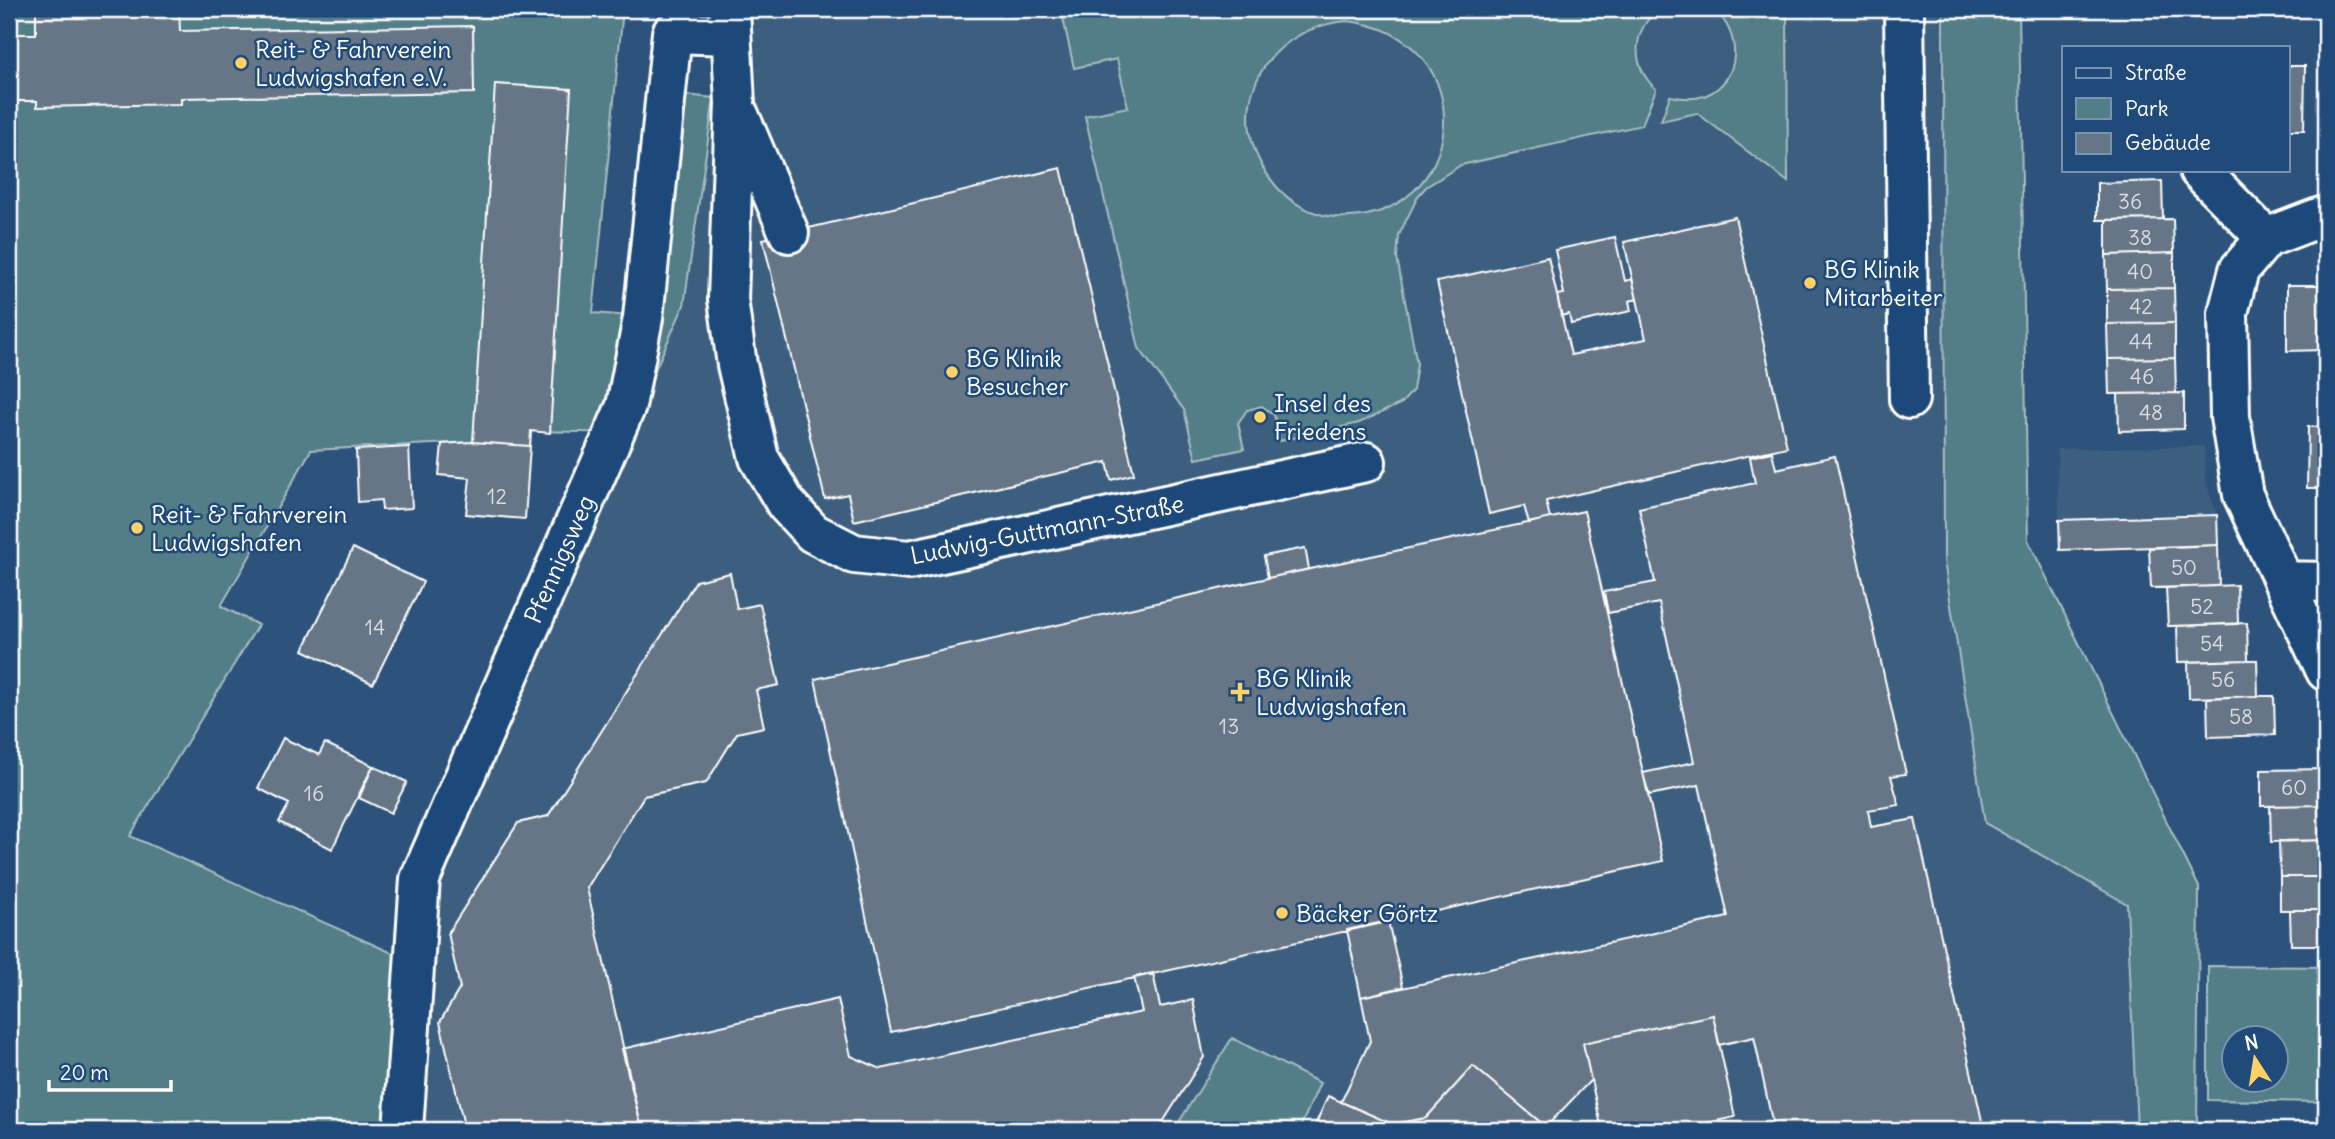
<svg xmlns="http://www.w3.org/2000/svg" width="2335" height="1139" viewBox="0 0 2335 1139" font-family="Delius,sans-serif">
	<style>
		.built { fill: #3e5e7f }
		.green { fill: #527e87; stroke: #a8bec3; stroke-width: 2; fill-rule: evenodd }
		.building { fill: #667686; stroke: #fff; stroke-width: 2 }
		.lines { fill: none; stroke-linecap: round; stroke-linejoin: round }
		.minor-casing { stroke: #fff; stroke-width: 44 }
		.minor { stroke: #1f4a7a; stroke-width: 38 }
		.poi-dot { fill: #ffd166; stroke: #1f4a7a; stroke-width: 2.5 }
		.labels { text-anchor: middle; dominant-baseline: central; stroke-width: 5; stroke-linejoin: round; paint-order: stroke }
		.number-label { font-size: 21px; fill: #d9dde1 }
		.poi-label { font-size: 24px; fill: #fff; stroke: #1f4a7a; text-anchor: start }
		.street-label { font-size: 24px; fill: #fff; stroke: #1f4a7a }
	</style>
	<rect width="100%" height="100%" fill="#2d537c"/>
	<filter id="ink" filterUnits="userSpaceOnUse"><feTurbulence type="fractalNoise" baseFrequency=".0143" numOctaves="2"/><feDisplacementMap in="SourceGraphic" scale="14" xChannelSelector="R" yChannelSelector="G"/><feConvolveMatrix kernelMatrix="1 2 1 2 8 2 1 2 1" color-interpolation-filters="sRGB"/></filter>
	<g filter="url(#ink)">
		<path class="built" d="M 753,9 L 1943,9 L 1944,561 L 1985,823 L 2128,904 L 2137,1130 L 414,1130 L 431,884 L 684,305 L 714,98 L 758,97 Z
			M 2204,446 L 2205,479 L 2217,515 L 2218,545 L 2060,550 L 2057,449 Z"/>
		<path class="green" d="M 9,9 L 623,9 L 593,313 L 643,317 L 666,93 L 714,98 L 684,305 L 627,433 L 531,431 L 530,446 L 473,442 L 311,450 L 221,606 L 258,625 L 130,836 L 426,968 L 414,1130 L 9,1130 Z
			M 1061,9 L 1659,9 C 1632,30 1630,65 1656,89 L 1642,125 L 1461,165 L 1426,187 L 1418,196 L 1399,235 L 1397,258 L 1417,364 L 1413,390 L 1402,403 L 1359,423 L 1280,441 L 1274,415 L 1262,406 L 1247,410 L 1238,423 L 1244,449 L 1196,459 L 1184,410 L 1139,348 L 1085,116 L 1128,107 L 1117,59 L 1074,68 ZM 1347,21 C 1487,36 1469,224 1335,217 C 1313,215 1290,203 1276,186 C 1218,117 1259,29 1347,21 Z
			M 1713,9 L 1787,9 L 1788,182 L 1697,113 L 1661,121 L 1670,96 C 1682,98 1692,100 1704,96 C 1743,81 1742,32 1713,9 Z
			M 1943,9 L 2019,9 L 2028,540 L 2199,887 L 2197,1130 L 2137,1130 L 2127,904 L 1985,823 L 1944,561 Z
			M 2208,966 L 2326,967 L 2326,1102 L 2208,1100 ZM 2234,1038 L 2276,1038 L 2276,1080 L 2234,1080 Z
			M 1232,1038 L 1320,1083 L 1299,1130 L 1174,1130 Z"/>
		<path class="building" d="M 36,9 L 179,9 L 180,31 L 473,26 L 474,93 L 181,98 L 181,104 L 37,107 L 37,101 L 9,101 L 9,34 L 36,34 Z
			M 2288,66 L 2305,66 L 2304,130 L 2288,130 Z
			M 495,84 L 571,89 L 550,433 L 531,431 L 530,446 L 473,442 Z
			M 1061,168 L 1134,474 L 1111,480 L 1107,462 L 854,521 L 848,494 L 825,499 L 763,239 Z
			M 2162,181 L 2163,219 L 2097,220 L 2097,183 Z
			M 1735,217 L 1787,447 L 1546,501 L 1550,518 L 1529,523 L 1524,506 L 1489,514 L 1437,282 L 1548,257 L 1571,355 L 1646,339 L 1624,242 Z
			M 2173,219 L 2174,253 L 2106,255 L 2106,220 Z
			M 1615,237 L 1625,281 L 1632,279 L 1637,299 L 1629,301 L 1631,311 L 1571,324 L 1569,314 L 1561,316 L 1557,295 L 1564,294 L 1555,250 Z
			M 2174,253 L 2174,288 L 2107,289 L 2106,255 Z
			M 2325,277 L 2326,277 L 2326,343 L 2325,343 Z
			M 2287,285 L 2324,285 L 2324,350 L 2287,351 Z
			M 2174,288 L 2175,323 L 2107,324 L 2107,289 Z
			M 2175,323 L 2175,358 L 2108,359 L 2107,324 Z
			M 2175,358 L 2176,393 L 2109,394 L 2108,359 Z
			M 2184,393 L 2184,429 L 2119,431 L 2118,394 Z
			M 2326,426 L 2326,488 L 2307,488 L 2308,427 Z
			M 473,442 L 530,446 L 525,519 L 466,514 L 470,478 L 439,475 L 442,444 Z
			M 409,447 L 412,508 L 382,510 L 381,500 L 358,502 L 356,450 Z
			M 1772,452 L 1776,469 L 1835,456 L 1906,774 L 1891,776 L 1899,805 L 1868,810 L 1871,827 L 1915,819 L 1984,1130 L 1774,1130 L 1754,1037 L 1719,1045 L 1713,1015 L 1583,1043 L 1591,1080 L 1546,1127 L 1473,1066 L 1426,1118 L 1392,1124 L 1341,1102 L 1370,1041 L 1361,997 L 1728,917 L 1699,785 L 1649,795 L 1643,773 L 1694,762 L 1659,603 L 1608,613 L 1604,592 L 1655,582 L 1639,508 L 1755,483 L 1750,457 Z
			M 1584,511 L 1663,861 L 891,1032 L 815,679 L 1268,578 Z
			M 2217,515 L 2218,545 L 2060,550 L 2059,520 Z
			M 2218,545 L 2219,586 L 2151,588 L 2149,548 Z
			M 353,548 L 423,582 L 373,684 L 303,650 Z
			M 1305,548 L 1309,569 L 1268,578 L 1264,556 Z
			M 730,573 L 737,609 L 760,604 L 779,685 L 756,690 L 764,727 L 737,733 L 706,783 L 644,796 L 587,888 L 642,1130 L 465,1130 L 440,1022 L 460,988 L 448,933 L 518,823 L 548,816 L 696,581 Z
			M 2237,585 L 2238,624 L 2168,626 L 2166,588 Z
			M 2247,623 L 2248,660 L 2178,662 L 2177,626 Z
			M 2248,660 L 2257,660 L 2258,696 L 2189,698 L 2188,662 Z
			M 2258,696 L 2274,696 L 2275,735 L 2208,737 L 2207,698 Z
			M 283,738 L 319,755 L 325,743 L 373,766 L 332,849 L 279,822 L 289,804 L 258,788 Z
			M 373,766 L 407,782 L 391,813 L 359,798 Z
			M 2326,769 L 2326,805 L 2261,806 L 2261,770 Z
			M 2326,805 L 2326,840 L 2271,842 L 2270,806 Z
			M 2326,840 L 2326,877 L 2280,877 L 2279,841 Z
			M 2280,877 L 2326,877 L 2326,910 L 2280,910 Z
			M 2290,910 L 2326,910 L 2326,945 L 2291,945 Z
			M 1388,921 L 1403,987 L 1361,997 L 1347,930 Z
			M 1153,973 L 1160,1007 L 1193,1000 L 1204,1057 L 1158,1130 L 642,1130 L 622,1049 L 838,999 L 851,1056 L 881,1069 L 1142,1012 L 1134,977 Z
			M 1713,1015 L 1735,1117 L 1674,1130 L 1602,1130 L 1583,1043 Z
			M 1473,1066 L 1550,1130 L 1313,1130 L 1328,1096 L 1392,1124 L 1426,1118 Z"/>
		<g class="lines">
			<defs>
				<path id="minor" d="M 730,9 L 735,103 L 728,299 L 737,365 L 759,458 L 786,504 L 813,533 L 854,554 L 909,560 L 1366,462
					M 1904,9 L 1909,399
					M 739,115 L 789,233
					M 2199,170 L 2266,238
					M 2326,217 L 2321,217 L 2266,238 L 2239,270 L 2228,313 L 2230,417 L 2243,495 L 2326,671
					M 2283,581 L 2326,582
					M 403,1130 L 420,879 L 626,406 L 643,318 L 672,33 L 730,35"/>
			</defs>
			<use href="#minor" class="minor-casing"/>
			<use href="#minor" class="minor"/>
		</g>
	</g>
	<g class="poi-dot">
		<circle cx="241" cy="63" r="7"/>
		<circle cx="1810" cy="283" r="7"/>
		<circle cx="952" cy="372" r="7"/>
		<circle cx="1260" cy="417" r="7"/>
		<circle cx="137" cy="528" r="7"/>
		<path d="M1236.5 681.5h7v7h7v7h-7v7h-7v-7h-7v-7h7z"/>
		<circle cx="1282" cy="913" r="7"/>
	</g>
	<g class="labels">
		<g class="number-label">
			<text x="2130" y="201">36</text>
			<text x="2140" y="237">38</text>
			<text x="2140" y="271">40</text>
			<text x="2141" y="306">42</text>
			<text x="2141" y="341">44</text>
			<text x="2142" y="376">46</text>
			<text x="2151" y="412">48</text>
			<text x="497" y="496">12</text>
			<text x="2184" y="567">50</text>
			<text x="2202" y="606">52</text>
			<text x="375" y="627">14</text>
			<text x="2212" y="643">54</text>
			<text x="2223" y="679">56</text>
			<text x="2241" y="716">58</text>
			<text x="1229" y="726">13</text>
			<text x="2294" y="787">60</text>
			<text x="314" y="793">16</text>
		</g>
		<g class="poi-label">
			<text x="255" y="49">Reit- &amp; Fahrverein<tspan x="255" dy="28">Ludwigshafen e.V.</tspan></text>
			<text x="1824" y="269">BG Klinik<tspan x="1824" dy="28">Mitarbeiter</tspan></text>
			<text x="966" y="358">BG Klinik<tspan x="966" dy="28">Besucher</tspan></text>
			<text x="1274" y="403">Insel des<tspan x="1274" dy="28">Friedens</tspan></text>
			<text x="151" y="514">Reit- &amp; Fahrverein<tspan x="151" dy="28">Ludwigshafen</tspan></text>
			<text x="1256" y="678">BG Klinik<tspan x="1256" dy="28">Ludwigshafen</tspan></text>
			<text x="1296" y="913">Bäcker Görtz</text>
		</g>
		<g class="street-label">
			<text transform="translate(1047 529) rotate(-11)">Ludwig-Guttmann-Straße</text>
			<text transform="translate(559 559) rotate(-66)">Pfennigsweg</text>
		</g>
	</g>
	<rect width="2335" height="1139" fill="none" stroke="#1f4a7a" stroke-width="35"/>
	<rect x="18" y="18" width="2300" height="1104" fill="none" stroke="#fff" stroke-width="2.5" filter="url(#ink)"/>
	<rect x="2062" y="46" width="228" height="126" fill="#1f4a7a" stroke="#7992af" stroke-width="2"/>
	<rect x="2076" y="68" width="35" height="10" fill="#1f4a7a" stroke="#7992af" stroke-width="2"/>
	<text x="2125" y="80" font-size="21" fill="#ffffff">Straße</text>
	<rect x="2076" y="98" width="35" height="21" fill="#527e87" stroke="#7992af" stroke-width="2"/>
	<text x="2125" y="116" font-size="21" fill="#ffffff">Park</text>
	<rect x="2076" y="133" width="35" height="21" fill="#667686" stroke="#7992af" stroke-width="2"/>
	<text x="2125" y="150" font-size="21" fill="#ffffff">Gebäude</text>
	<g transform="translate(2255 1059) rotate(348)"><circle r="33" fill="#1f4a7a" stroke="#7992af" stroke-width="2"/>
	<path d="M0-5L12 26L0 18L-12 26Z" fill="#ffd166"/>
	<text y="-10" font-size="19" font-weight="bold" text-anchor="middle" fill="#ffffff">N</text>
	</g>
	<path d="M49 1080v10h122v-10" fill="none" stroke="#ffffff" stroke-width="3.5"/>
	<text x="60" y="1080" font-size="21" fill="#ffffff" stroke="#1f4a7a" stroke-width="5" paint-order="stroke">20 m</text>
</svg>
